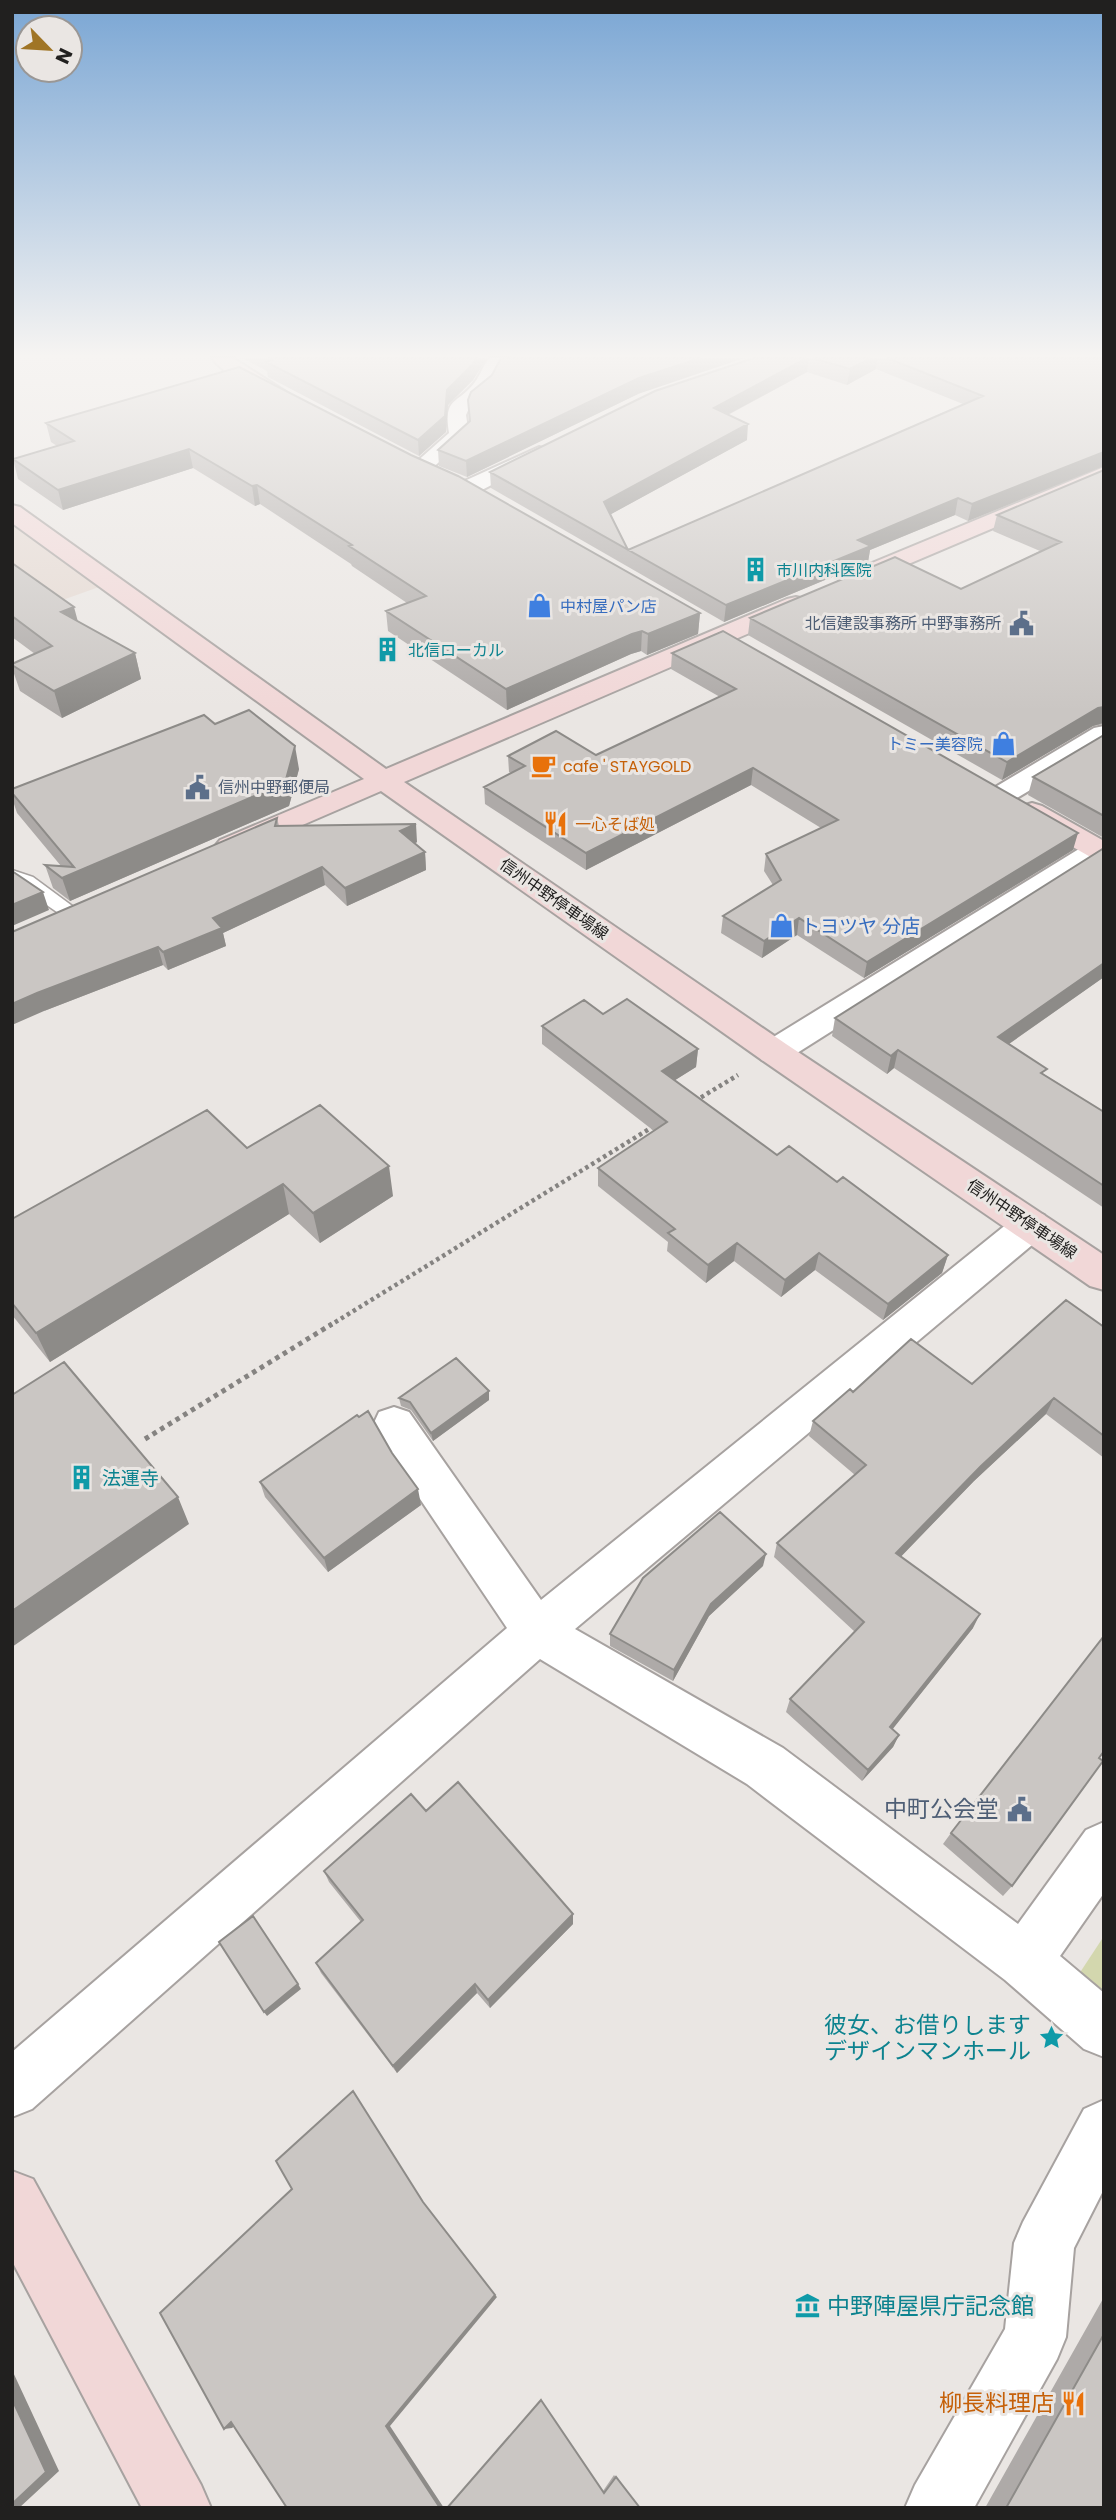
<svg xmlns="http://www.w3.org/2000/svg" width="1116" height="2520" viewBox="0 0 1116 2520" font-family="Poppins,'Noto Sans JP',sans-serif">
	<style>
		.built { fill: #e4d8d1 }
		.green { fill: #d3d7ae }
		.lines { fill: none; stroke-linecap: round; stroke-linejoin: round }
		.lane-casing { stroke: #a7a2a0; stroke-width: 3 }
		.street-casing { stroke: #a7a2a0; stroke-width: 4 }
		.secondary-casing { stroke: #a7a2a0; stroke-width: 4 }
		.path-far1 { stroke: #858381; stroke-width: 4.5; stroke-dasharray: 3.5 3.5; stroke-linecap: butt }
		.path { stroke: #858381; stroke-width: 5; stroke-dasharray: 4.5 4.5; stroke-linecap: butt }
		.lane { fill: #fff; fill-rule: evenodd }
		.street { fill: #fff; fill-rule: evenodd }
		.secondary { fill: #f1d7d7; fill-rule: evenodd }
		.wall { fill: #aeaaa8; fill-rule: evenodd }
		.shaded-wall { fill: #8d8b88 }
		.building { fill: #cac6c3; stroke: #8d8b88; stroke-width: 2 }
		.labels { text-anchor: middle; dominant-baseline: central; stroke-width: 6; stroke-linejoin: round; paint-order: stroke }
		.far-culture-label { font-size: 16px; fill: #0d838f; stroke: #eae6e3; text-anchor: start }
		.far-shop-label { font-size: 16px; fill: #366cbe; stroke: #eae6e3; text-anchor: start }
		.far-service-label { font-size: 16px; fill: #4e5e75; stroke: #eae6e3; text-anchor: end }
		.far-food-label { font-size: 16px; fill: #c56008; stroke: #eae6e3; text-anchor: start }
		.far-street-label { font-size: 16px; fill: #21201f; stroke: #eae6e3 }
		.shop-label { font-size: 19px; fill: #366cbe; stroke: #eae6e3; text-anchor: start }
		.culture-label { font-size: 19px; fill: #0d838f; stroke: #eae6e3; text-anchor: start }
		.near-service-label { font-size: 23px; fill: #4e5e75; stroke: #eae6e3; text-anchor: end }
		.near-culture-label { font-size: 23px; fill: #0d838f; stroke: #eae6e3; text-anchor: end }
		.near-food-label { font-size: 23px; fill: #c56008; stroke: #eae6e3; text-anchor: end }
	</style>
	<rect width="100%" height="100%" fill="#eae6e3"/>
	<path class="built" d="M 12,512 L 113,582 L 12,618 Z"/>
	<path class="green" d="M 1104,1936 L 1104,1993 L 1079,1974 Z"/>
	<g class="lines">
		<defs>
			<path id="lane" d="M 12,870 L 33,877 L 79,911 L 82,915 L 79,919 L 67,919 L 12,881 Z"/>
			<path id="street" d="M 490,358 L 509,358 L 499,371 L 490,389 L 470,406 L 466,415 L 469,435 L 428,472 L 414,472 L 410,468 L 414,464 L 449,433 C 443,396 458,405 475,382 C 481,374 483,365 490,358 Z
				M 539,447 L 546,449 L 549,453 L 546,457 L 476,493 L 460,493 L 457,488 L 460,483 Z
				M 1104,726 L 1104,746 L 1012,801 L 1002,803 L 992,801 L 988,795 L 992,789 L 1094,728 Z
				M 1097,841 L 1104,843 L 1104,859 L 786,1060 L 774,1064 L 762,1060 L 757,1052 L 762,1044 L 1087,844 Z
				M 1031,1211 L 1044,1215 L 1050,1225 L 1044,1235 L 575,1629 L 783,1748 L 1018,1924 L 1086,1830 L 1104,1822 L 1104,1893 L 1060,1956 L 1104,1993 L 1104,2057 L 1084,2049 L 1005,1980 L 747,1784 L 540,1659 L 32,2109 L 12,2117 L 12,2052 L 507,1628 L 379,1438 L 373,1425 L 379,1412 L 394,1407 L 409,1412 L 541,1600 L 1018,1215 Z
				M 1104,2100 L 1104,2189 L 1074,2248 L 1066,2337 L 1057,2359 L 974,2508 L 905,2508 L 915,2485 L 1005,2329 L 1014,2243 L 1023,2222 L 1084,2109 Z"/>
			<path id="secondary" d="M 212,358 L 233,358 L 289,394 L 279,400 C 261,395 222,373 212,358 Z
				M 1104,467 L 1104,481 L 859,585 L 843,585 L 839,580 L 843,575 Z
				M 12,505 L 20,507 L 386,769 L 787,599 L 796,597 L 805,599 L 808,604 L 805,609 L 404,782 L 786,1044 L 1104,1255 L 1104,1290 L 1090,1286 L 762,1060 L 381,791 L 240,852 L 230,855 L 220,852 L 215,846 L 220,840 L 364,779 L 12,523 Z
				M 1032,803 L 1042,806 L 1104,841 L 1104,862 L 1094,859 L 1022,818 L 1018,812 L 1022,806 Z
				M 12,2171 L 33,2179 L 201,2485 L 211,2508 L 142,2508 L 12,2261 Z"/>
		</defs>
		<use href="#lane" class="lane-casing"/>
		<use href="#street" class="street-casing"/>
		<use href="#secondary" class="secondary-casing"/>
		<path class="path-far1" d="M 695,1101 L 738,1075
			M 329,1326 L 654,1126"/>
		<path class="path" d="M 145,1439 L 332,1324"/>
		<use href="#lane" class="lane"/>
		<use href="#street" class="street"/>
		<use href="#secondary" class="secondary"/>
	</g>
	<path class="wall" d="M 242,358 L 487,358 L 473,380 L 448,405 L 446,432 L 419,456 L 268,377 L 267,371 Z
		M 754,358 L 1104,358 L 1104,466 L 968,521 L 955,515 L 870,550 L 868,562 L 724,622 L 491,488 L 490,472 ZM 876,369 L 963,404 L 628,550 L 611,514 L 747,440 L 728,415 L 807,372 L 847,385 Z
		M 239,367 L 700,613 L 698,634 L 647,655 L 641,651 L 631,654 L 507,710 L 388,631 L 386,611 L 407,603 L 352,566 L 351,564 L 260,504 L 255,506 L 193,468 L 63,510 L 18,479 L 13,459 L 57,446 L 51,442 L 46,423 Z
		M 492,375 L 638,394 L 467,477 L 439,466 L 438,450 L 469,422 L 468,400 Z
		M 1104,470 L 1104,724 L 1093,726 L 1002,780 L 748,635 L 750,618 L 961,589 L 1040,551 L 993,531 L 997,515 Z
		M 12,563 L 77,621 L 135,653 L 141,679 L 62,718 L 20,691 L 12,668 L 12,664 L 35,654 L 12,637 Z
		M 672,653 L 1073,850 L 864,978 L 797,935 L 762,958 L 721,933 L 723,916 L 773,885 L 764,871 L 766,854 L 821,828 L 751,785 L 586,870 L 485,804 L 484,787 L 511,773 L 509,772 L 508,756 L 596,755 L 720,697 L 671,669 Z
		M 215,724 L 299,769 L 289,806 L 70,901 L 53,888 L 45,865 L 61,866 L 17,813 L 12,798 L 12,789 Z
		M 1104,735 L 1104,838 L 1028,795 L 1033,777 Z
		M 277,818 L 279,826 L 417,842 L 415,844 L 425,852 L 426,870 L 347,906 L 325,885 L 223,933 L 226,946 L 168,970 L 163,965 L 44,1011 Z
		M 1104,977 L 1009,1044 L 1045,1075 L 1104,1112 L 1104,1208 L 894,1068 L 887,1074 L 832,1036 L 835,1018 Z
		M 603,1014 L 698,1049 L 696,1067 L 675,1080 L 777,1155 L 837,1182 L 948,1255 L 942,1273 L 883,1320 L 815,1270 L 781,1297 L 734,1261 L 706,1283 L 667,1251 L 668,1242 L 598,1186 L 598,1168 L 654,1131 L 542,1044 L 542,1026 Z
		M 247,1148 L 393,1196 L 320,1243 L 289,1214 L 50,1362 L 12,1315 L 12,1219 Z
		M 1104,1327 L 1104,1458 L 1046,1414 L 974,1481 L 901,1556 L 973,1628 L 892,1729 L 899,1735 L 893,1747 L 862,1781 L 786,1712 L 790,1699 L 855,1632 L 774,1557 L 777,1543 L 855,1475 L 809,1436 L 813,1421 L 853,1392 L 972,1384 Z
		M 399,1398 L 489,1400 L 433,1441 L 411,1410 L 401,1406 Z
		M 260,1482 L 421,1505 L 328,1572 L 265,1497 Z
		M 763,1566 L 709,1616 L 673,1681 L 610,1646 L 610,1634 Z
		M 426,1811 L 573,1914 L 573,1924 L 490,2008 L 477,1993 L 397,2073 L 321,1973 L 316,1963 L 361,1922 L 329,1882 L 324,1871 Z
		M 951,1833 L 1012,1886 L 1003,1896 L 943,1844 Z
		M 1104,2297 L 1104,2508 L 985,2508 Z
		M 614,2475 L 640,2508 L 447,2508 L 603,2491 Z"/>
	<path class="shaded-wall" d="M 477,358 L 487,358 L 473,380 L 448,405 L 446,432 L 419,456 L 418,440 L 447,390 Z
		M 701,358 L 744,358 L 638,394 L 467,477 L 466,461 L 639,378 Z
		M 807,358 L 809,358 L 807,372 L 712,423 L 714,408 Z
		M 871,358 L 877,358 L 876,369 L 847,385 L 850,369 Z
		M 748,424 L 747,440 L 604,518 L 604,502 Z
		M 189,449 L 193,468 L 63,510 L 58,490 Z
		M 1104,452 L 1104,466 L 968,521 L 972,504 Z
		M 257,485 L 260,504 L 255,506 L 252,486 Z
		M 958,498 L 955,515 L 870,550 L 868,562 L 724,622 L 726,605 L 858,540 Z
		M 74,607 L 81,633 L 61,612 Z
		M 700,613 L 698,634 L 647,655 L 648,634 Z
		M 642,631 L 641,651 L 631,654 L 507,710 L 506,689 L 632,634 Z
		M 135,653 L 141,679 L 62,718 L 54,691 Z
		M 1104,707 L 1103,723 L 1093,726 L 1002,780 L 1007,762 L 1098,708 Z
		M 295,746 L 299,769 L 289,806 L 70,901 L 62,878 Z
		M 753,768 L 751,785 L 586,870 L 586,853 Z
		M 416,824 L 417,842 L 402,849 L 400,831 Z
		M 1078,833 L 1073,850 L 864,978 L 867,962 Z
		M 425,852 L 426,870 L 347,906 L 345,888 Z
		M 322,867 L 325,885 L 223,933 L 226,946 L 168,970 L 163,952 L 213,918 Z
		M 43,892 L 49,910 L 12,926 L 12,905 Z
		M 799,918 L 797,935 L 762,958 L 764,941 Z
		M 158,947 L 163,965 L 44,1011 L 12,1025 L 12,1004 L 37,993 Z
		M 1104,963 L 1104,977 L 993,1055 L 998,1037 Z
		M 698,1049 L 696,1067 L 661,1089 L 662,1071 Z
		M 898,1050 L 894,1068 L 887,1074 L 891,1056 Z
		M 389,1166 L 393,1196 L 320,1243 L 313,1213 Z
		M 283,1184 L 289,1214 L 50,1362 L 36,1333 Z
		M 737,1243 L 734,1261 L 706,1283 L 708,1265 Z
		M 819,1253 L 815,1270 L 781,1297 L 785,1280 Z
		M 948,1255 L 942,1273 L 883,1320 L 888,1304 Z
		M 489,1391 L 489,1400 L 433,1441 L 431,1433 Z
		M 1054,1398 L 1046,1414 L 974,1481 L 891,1567 L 896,1553 L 981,1466 Z
		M 418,1489 L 421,1505 L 328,1572 L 324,1558 Z
		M 178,1497 L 189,1524 L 12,1647 L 12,1611 Z
		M 766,1554 L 763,1566 L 709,1616 L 673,1681 L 674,1670 L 711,1604 Z
		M 980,1614 L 973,1628 L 884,1740 L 890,1727 Z
		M 899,1735 L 893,1747 L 862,1781 L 868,1770 Z
		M 573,1914 L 573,1924 L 490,2008 L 488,2000 Z
		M 298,1984 L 301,1989 L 267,2016 L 264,2012 Z
		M 475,1984 L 477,1993 L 397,2073 L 393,2066 Z
		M 495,2295 L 497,2297 L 390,2426 L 444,2508 L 440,2508 L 386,2426 Z
		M 12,2370 L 59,2471 L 19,2508 L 12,2508 Z
		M 231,2422 L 239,2422 L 232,2428 L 224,2429 Z"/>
	<path class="building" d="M 268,358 L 477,358 L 472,365 L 447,390 L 445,416 L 418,440 L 266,362 L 272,360 Z
		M 501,358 L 701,358 L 639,378 L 466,461 L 438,450 L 470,421 L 468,400 L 471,392 L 492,375 Z
		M 754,358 L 807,358 L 714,408 L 748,424 L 604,502 L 628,550 L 983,396 L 887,358 L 1104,358 L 1104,452 L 972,504 L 958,498 L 858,540 L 871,546 L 726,605 L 490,472 L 655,391 Z
		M 812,358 L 871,358 L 850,369 Z
		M 239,367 L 411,455 L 458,476 L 700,613 L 648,634 L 642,631 L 632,634 L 506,689 L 386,611 L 426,596 L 349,546 L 352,545 L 257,485 L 252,486 L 189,449 L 58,490 L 13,459 L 74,441 L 46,423 Z
		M 1104,470 L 1104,707 L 1098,708 L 1007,762 L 750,618 L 895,557 L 961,589 L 1061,542 L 997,515 Z
		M 12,563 L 74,607 L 61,612 L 135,653 L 54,691 L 12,665 L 12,664 L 52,646 L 12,616 Z
		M 723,631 L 1078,833 L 867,962 L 799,918 L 764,941 L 723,916 L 781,880 L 766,854 L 838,820 L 753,768 L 586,853 L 484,787 L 525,766 L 508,756 L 556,731 L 596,755 L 736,689 L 672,653 Z
		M 249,710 L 295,746 L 285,783 L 62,878 L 45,865 L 74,867 L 12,793 L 12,789 L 204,715 L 215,724 Z
		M 1104,735 L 1104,816 L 1033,777 Z
		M 277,818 L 275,826 L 416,824 L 400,831 L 425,852 L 345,888 L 322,867 L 213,918 L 222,928 L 163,952 L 158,947 L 37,993 L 12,1004 L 12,932 Z
		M 1104,848 L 1104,963 L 998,1037 L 1047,1069 L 1041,1073 L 1104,1112 L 1104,1186 L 898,1050 L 891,1056 L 835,1018 Z
		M 12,871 L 43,892 L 12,905 Z
		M 627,999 L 698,1049 L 662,1071 L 777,1155 L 789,1146 L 837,1182 L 843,1177 L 948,1255 L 888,1304 L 819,1253 L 785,1280 L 737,1243 L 708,1265 L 668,1233 L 675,1229 L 598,1168 L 667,1122 L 542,1026 L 584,1000 L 603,1014 Z
		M 320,1105 L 389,1166 L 313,1213 L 283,1184 L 36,1333 L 12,1303 L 12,1219 L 207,1110 L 247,1148 Z
		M 1066,1300 L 1104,1327 L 1104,1436 L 1054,1398 L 981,1466 L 896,1553 L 980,1614 L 890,1727 L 899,1735 L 868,1770 L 790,1699 L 864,1622 L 777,1543 L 866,1465 L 813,1421 L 850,1389 L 853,1392 L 911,1339 L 972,1384 Z
		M 456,1358 L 489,1391 L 431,1433 L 410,1402 L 399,1398 Z
		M 64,1362 L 178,1497 L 12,1611 L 12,1395 Z
		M 368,1411 L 392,1453 L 418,1489 L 324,1558 L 260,1482 L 357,1415 L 359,1417 Z
		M 720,1512 L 766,1554 L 711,1604 L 674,1670 L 610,1634 L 643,1578 Z
		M 1104,1636 L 1104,1751 L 1099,1758 L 1103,1761 L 1012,1886 L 951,1833 Z
		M 458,1782 L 573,1914 L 488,2000 L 475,1984 L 393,2066 L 316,1963 L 363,1920 L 324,1871 L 411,1794 L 426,1811 Z
		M 253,1916 L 298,1984 L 264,2012 L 219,1942 Z
		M 353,2091 L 423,2202 L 495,2295 L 386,2426 L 440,2508 L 287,2508 L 231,2422 L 224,2429 L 160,2313 L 292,2189 L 276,2161 Z
		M 1104,2334 L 1104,2508 L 1006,2508 Z
		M 12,2399 L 46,2472 L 12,2504 Z
		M 541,2400 L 604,2493 L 616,2477 L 640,2508 L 447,2508 Z"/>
	<linearGradient id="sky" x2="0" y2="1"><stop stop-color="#7aa6d4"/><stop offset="0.5" stop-color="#f6f4f2"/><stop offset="1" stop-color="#f6f4f2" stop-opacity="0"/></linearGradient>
	<rect width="1116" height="711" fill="url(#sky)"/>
	<defs>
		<symbol id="building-bare" viewBox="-9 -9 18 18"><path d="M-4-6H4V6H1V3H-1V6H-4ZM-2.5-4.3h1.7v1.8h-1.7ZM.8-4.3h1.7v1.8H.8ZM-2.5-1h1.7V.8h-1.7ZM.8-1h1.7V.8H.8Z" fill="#0f9aa8" stroke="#eae6e3" stroke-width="2.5" paint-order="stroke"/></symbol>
		<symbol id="shop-bare" viewBox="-9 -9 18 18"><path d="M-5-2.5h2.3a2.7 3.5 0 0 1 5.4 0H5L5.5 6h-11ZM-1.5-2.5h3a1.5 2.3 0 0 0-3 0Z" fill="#3f7fe0" stroke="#eae6e3" stroke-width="2.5" paint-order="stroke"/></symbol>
		<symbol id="civic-bare" viewBox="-9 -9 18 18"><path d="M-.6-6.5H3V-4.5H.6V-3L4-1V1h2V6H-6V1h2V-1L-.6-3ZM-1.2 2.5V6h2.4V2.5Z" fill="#5c6f8a" stroke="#eae6e3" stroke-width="2.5" paint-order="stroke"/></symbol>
		<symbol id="cafe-bare" viewBox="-9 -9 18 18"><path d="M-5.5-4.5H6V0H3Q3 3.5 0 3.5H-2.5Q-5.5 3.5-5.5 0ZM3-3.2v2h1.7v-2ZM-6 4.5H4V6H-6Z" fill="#e8710a" stroke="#eae6e3" stroke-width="2.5" paint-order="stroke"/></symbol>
		<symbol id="restaurant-bare" viewBox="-9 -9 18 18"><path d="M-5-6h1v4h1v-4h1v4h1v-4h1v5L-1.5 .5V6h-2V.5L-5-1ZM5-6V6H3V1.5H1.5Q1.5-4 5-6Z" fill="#e8710a" stroke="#eae6e3" stroke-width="2.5" paint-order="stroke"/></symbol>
		<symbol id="sight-bare" viewBox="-9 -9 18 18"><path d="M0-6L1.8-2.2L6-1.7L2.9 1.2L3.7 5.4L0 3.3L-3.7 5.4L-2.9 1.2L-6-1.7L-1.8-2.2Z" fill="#0f9aa8" stroke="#eae6e3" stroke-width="2.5" paint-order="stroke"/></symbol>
		<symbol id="museum-bare" viewBox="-9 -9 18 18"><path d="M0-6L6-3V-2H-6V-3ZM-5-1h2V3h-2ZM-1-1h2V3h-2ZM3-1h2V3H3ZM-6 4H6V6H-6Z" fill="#0f9aa8" stroke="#eae6e3" stroke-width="2.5" paint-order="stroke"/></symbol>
	</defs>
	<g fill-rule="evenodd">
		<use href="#building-bare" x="738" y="552" width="35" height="35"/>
		<use href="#shop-bare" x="522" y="588" width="35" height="35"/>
		<use href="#civic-bare" x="1004" y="606" width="35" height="35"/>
		<use href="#building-bare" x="370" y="632" width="35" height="35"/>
		<use href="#shop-bare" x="986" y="726" width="35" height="35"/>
		<use href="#cafe-bare" x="526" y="748" width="35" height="35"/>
		<use href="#civic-bare" x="180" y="770" width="35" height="35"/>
		<use href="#restaurant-bare" x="538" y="806" width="35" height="35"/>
		<use href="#shop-bare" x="764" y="908" width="35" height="35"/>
		<use href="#building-bare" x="64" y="1460" width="35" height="35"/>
		<use href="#civic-bare" x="1002" y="1792" width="35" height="35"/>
		<use href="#sight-bare" x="1034" y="2020" width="35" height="35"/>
		<use href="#museum-bare" x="790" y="2288" width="35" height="35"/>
		<use href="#restaurant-bare" x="1056" y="2386" width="35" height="35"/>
	</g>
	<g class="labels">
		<g class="far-culture-label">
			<text x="776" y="570">市川内科医院</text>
			<text x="408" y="650">北信ローカル</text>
		</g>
		<g class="far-shop-label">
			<text x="560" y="606">中村屋パン店</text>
			<text x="983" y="744" text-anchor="end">トミー美容院</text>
		</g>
		<g class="far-service-label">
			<text x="1001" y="623">北信建設事務所 中野事務所</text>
			<text x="218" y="787" text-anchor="start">信州中野郵便局</text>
		</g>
		<g class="far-food-label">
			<text x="563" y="766">cafe ' STAYGOLD</text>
			<text x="575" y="824">一心そば処</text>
		</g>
		<g class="far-street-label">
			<text transform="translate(554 899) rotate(35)">信州中野停車場線</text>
			<text transform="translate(1022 1219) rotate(34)">信州中野停車場線</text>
		</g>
		<g class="shop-label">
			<text x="801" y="926">トヨツヤ 分店</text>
		</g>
		<g class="culture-label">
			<text x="102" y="1478">法運寺</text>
		</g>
		<g class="near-service-label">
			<text x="999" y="1809">中町公会堂</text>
		</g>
		<g class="near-culture-label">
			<text x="1031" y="2025">彼女、お借りします<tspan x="1031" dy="26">デザインマンホール</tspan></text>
			<text x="827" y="2306" text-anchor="start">中野陣屋県庁記念館</text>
		</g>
		<g class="near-food-label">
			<text x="1054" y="2403">柳長料理店</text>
		</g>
	</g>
	<rect width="1116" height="2520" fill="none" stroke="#21201f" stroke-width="28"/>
	<g transform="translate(49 49) rotate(115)"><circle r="33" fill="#eae6e3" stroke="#9a9795" stroke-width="2"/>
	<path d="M0-5L12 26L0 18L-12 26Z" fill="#a07525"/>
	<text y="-10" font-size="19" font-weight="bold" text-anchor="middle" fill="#21201f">N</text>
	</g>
</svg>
